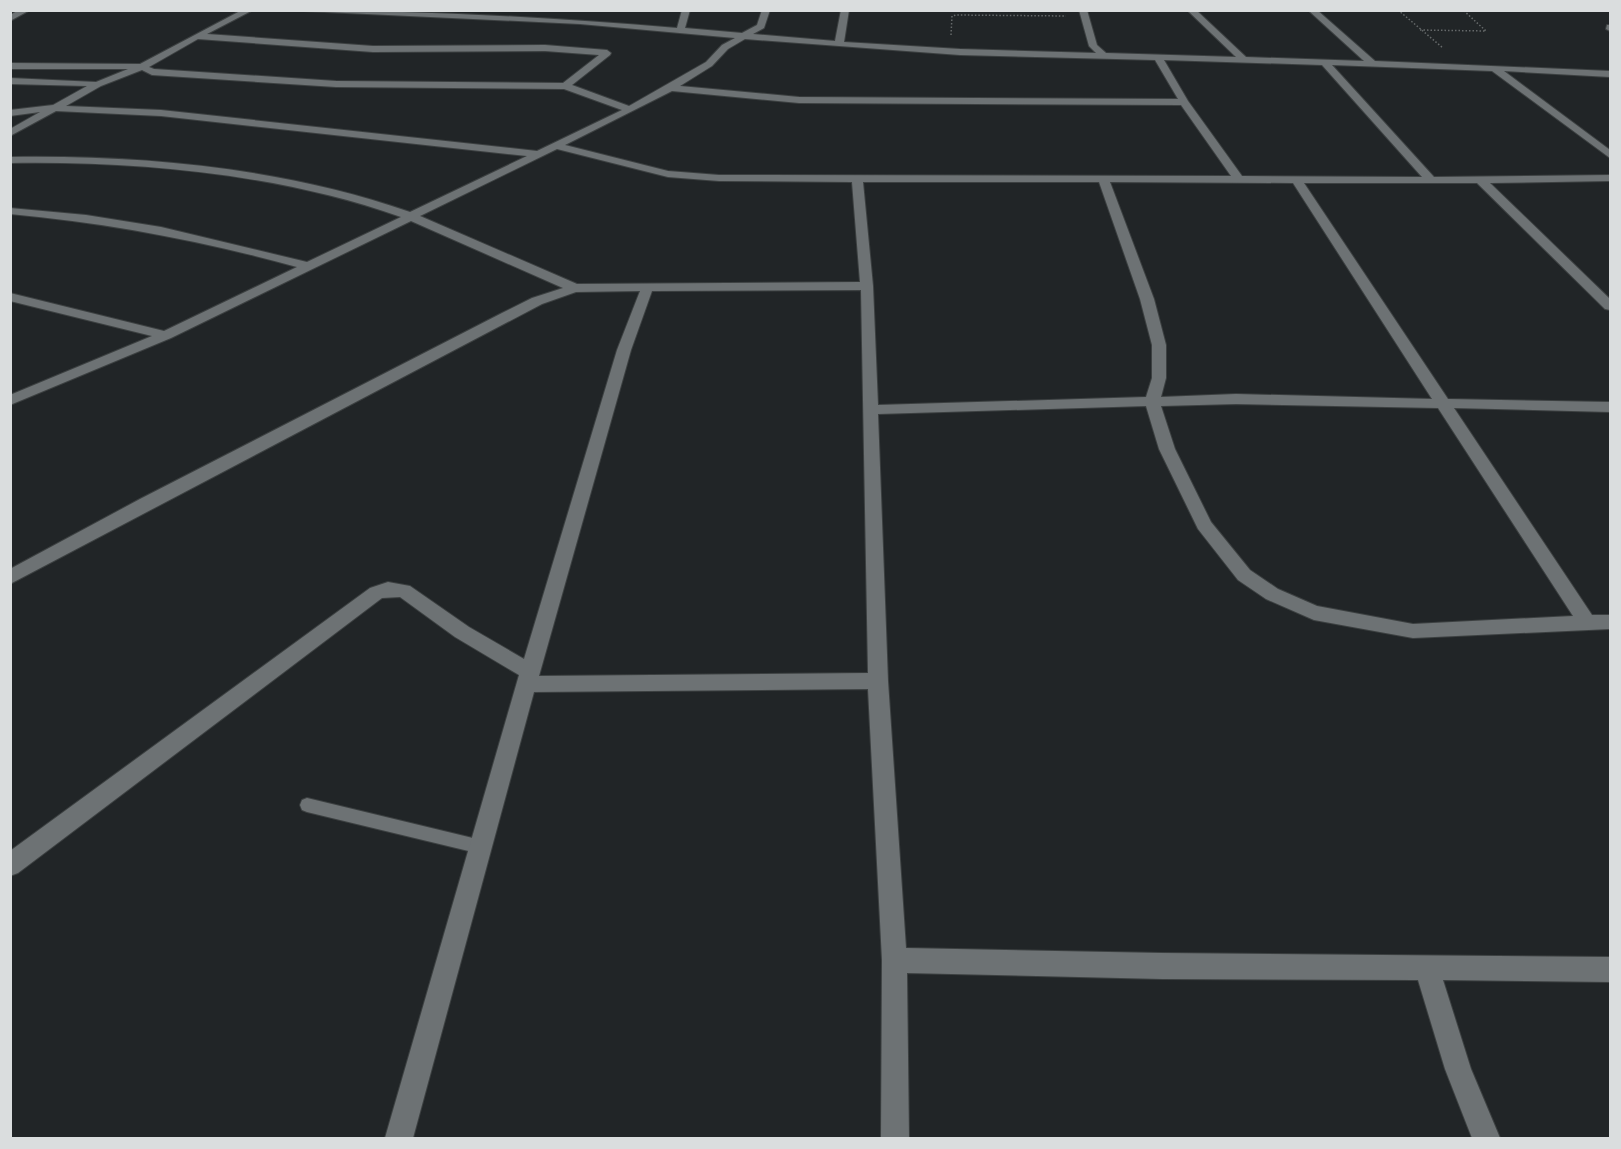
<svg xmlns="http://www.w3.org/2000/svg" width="1621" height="1149" viewBox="0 0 1621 1149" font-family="Inter,sans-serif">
<rect width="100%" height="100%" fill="#212527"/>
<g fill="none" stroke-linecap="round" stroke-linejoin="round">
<!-- lane casing -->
<g stroke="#3c4041" stroke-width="2">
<path id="lane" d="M307 798 481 840 486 842 489 847 486 852 481 854 307 812 302 810 300 805 302 800Z"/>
</g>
<!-- street casing -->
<g stroke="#3c4041" stroke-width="2">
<g id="street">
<path d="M19 10H30L10 21V15Z"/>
<path d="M242 10H253L207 34 373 46 545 45 607 50 611 53 610 55 572 85 629 106 706 62 722 45 735 38 580 24 282 10C414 10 546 17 677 28L682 10H690L685 28 742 33 757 25 762 10H770L764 28 753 34 835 41 841 10H849L844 42 960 49 1096 53 1089 46 1079 10H1087L1097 45 1106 53 1236 57 1187 10H1196L1246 57 1364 61 1308 10H1317L1375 61 1610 71V77L1504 71 1610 150V158L1492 71 1332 65 1434 177 1610 175V181L1490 183 1610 299V310L1605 309 1477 183H1304L1448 399 1610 402V412L1454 408 1592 615H1610V629L1413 638 1314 620 1266 599 1238 580 1198 529 1159 449 1146 406 878 414 888 681 906 948 1162 953 1610 957V982L1443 980 1471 1069 1500 1138H1472L1445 1069 1418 980 1162 979 907 973 909 1138H881L882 960 868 689 534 692 413 1138H385L519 675 455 637 400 597 382 598 18 873 10 876V851L370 588 388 582 410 586 469 627 524 659 617 350 640 291 576 292 542 304 10 584V569L140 499 502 313 532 298 563 288 411 221 171 338 10 405V395L152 336 10 301V293L164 331 297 267C203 241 108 223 10 214V208L86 215 161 227 307 262 401 217C279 174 139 161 10 163V157C144 155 283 168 410 212L527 156 161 116 56 111 10 136V129L40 112 10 116V110L53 105 87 86 10 84V78L96 82 128 69H10V63L140 64ZM198 39 373 52 545 51 599 55 563 83 336 81 154 69 149 67ZM745 39 960 55 1155 60 1178 99 799 97 680 86 712 66 728 49ZM1164 60 1322 65 1422 177 1242 176 1188 101ZM142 70 152 75 336 87 564 89 622 110 537 151 161 110 66 106 101 86ZM672 91 799 103 1181 105 1231 176 719 175 668 171 565 145ZM557 149 668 177 719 181 852 182 860 282 577 284 420 216ZM863 182H1099L1140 299 1152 345V378L1146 397 878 405 873 286ZM1110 182 1293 183 1432 399 1236 394 1161 397 1166 378V345L1154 299ZM861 290 868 673 539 676 631 350 652 291ZM1236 404 1438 408 1573 616 1413 624 1317 606 1278 589 1250 570 1211 522 1175 449 1161 406Z"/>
<path d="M1607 25H1610V31L1606 29Z"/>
</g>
</g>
<!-- path -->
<g stroke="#65696a" stroke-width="1.5" stroke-dasharray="1.5 2" stroke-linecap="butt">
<path d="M1398 10 1443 48"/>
<path d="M1420 30 1486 31 1463 10"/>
<path d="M951 35 952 16 956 15 1066 16"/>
</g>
<!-- lane -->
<use href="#lane" fill="#6d7274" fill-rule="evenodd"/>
<!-- street -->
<use href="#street" fill="#6d7274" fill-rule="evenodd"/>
</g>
<!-- border -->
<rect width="1621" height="1149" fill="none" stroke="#daddde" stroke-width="24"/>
</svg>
